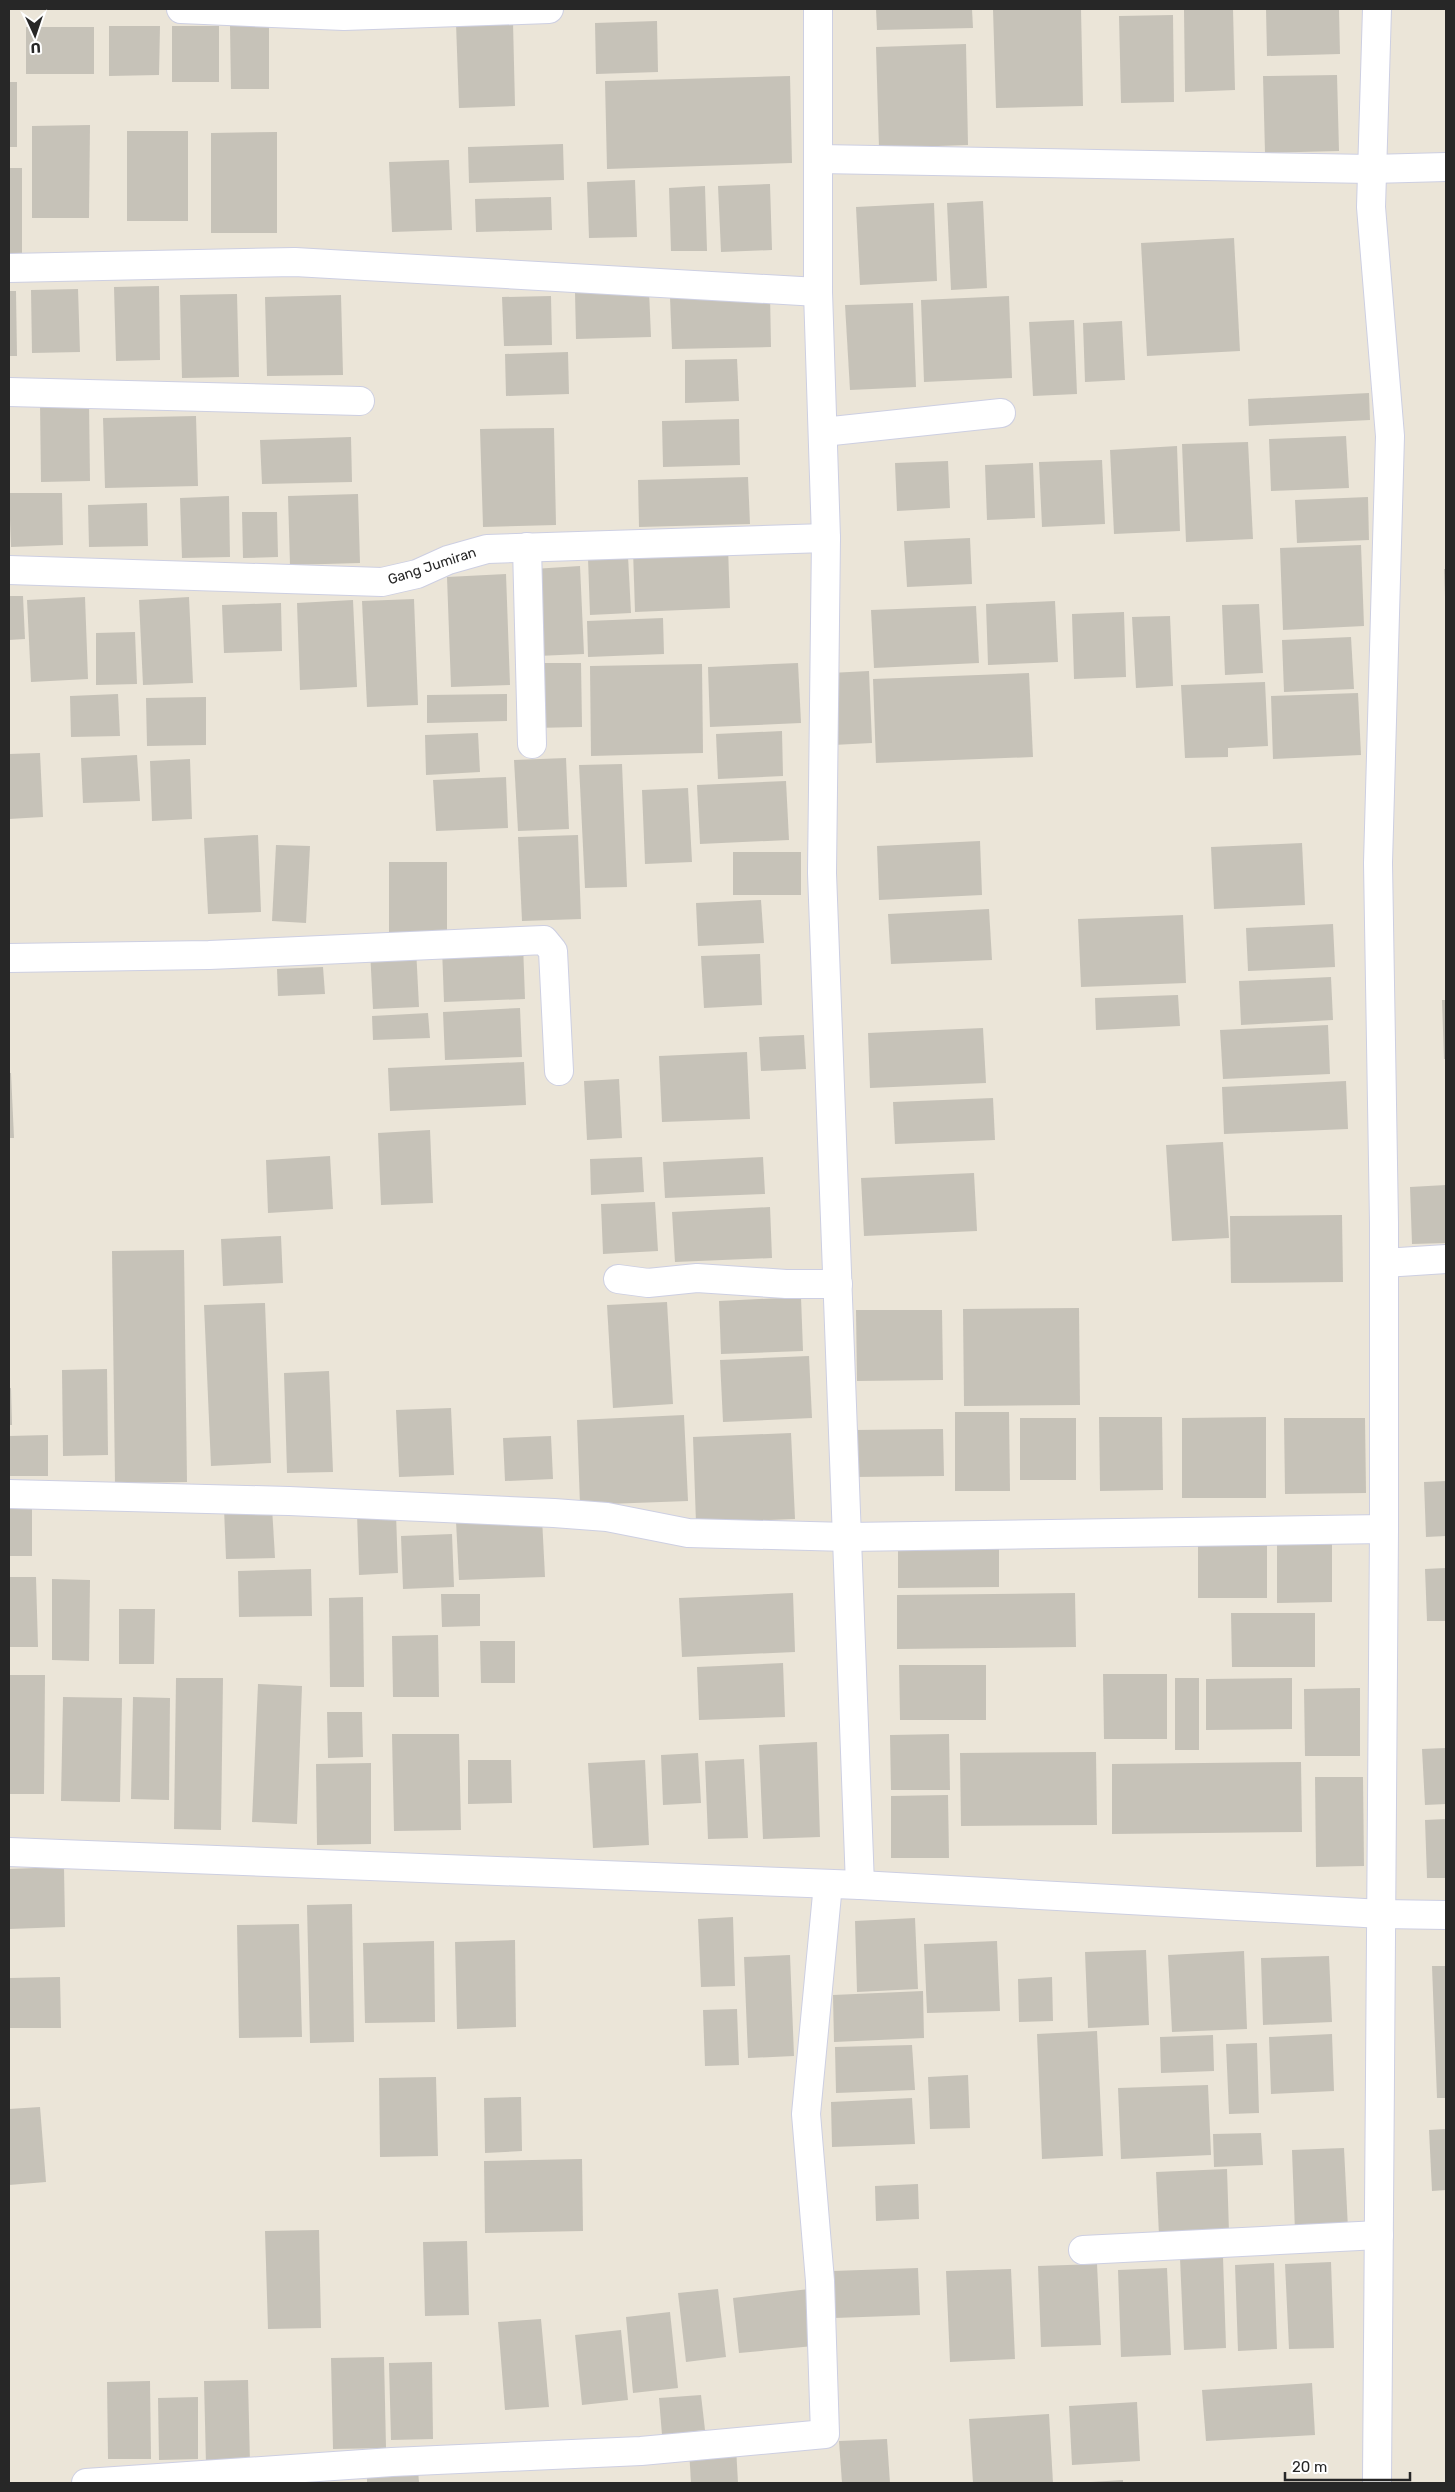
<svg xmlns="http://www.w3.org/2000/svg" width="1455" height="2492" viewBox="0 0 1455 2492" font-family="Rubik,sans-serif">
<rect width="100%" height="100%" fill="#ebe5d8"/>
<!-- building -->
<g fill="#c6c2b8">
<path d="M876 9H972L973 28 877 30Z"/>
<path d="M993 9H1081L1083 106 996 108Z"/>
<path d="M1233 9 1235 90 1185 92 1184 10Z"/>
<path d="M1266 9H1339L1340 54 1267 56Z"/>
<path d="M1173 15 1174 102 1121 103 1119 16Z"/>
<path d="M657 21 658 72 596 74 595 23Z"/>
<path d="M513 22 515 106 459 108 456 23Z"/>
<path d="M109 26H160L159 75 109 76Z"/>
<rect x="172" y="26" width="47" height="56"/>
<path d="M230 26H269V89H231Z"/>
<rect x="26" y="27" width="68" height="47"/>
<path d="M966 44 968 145 879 148 876 47Z"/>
<path d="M1337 75 1339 151 1265 153 1263 76Z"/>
<path d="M790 76 792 163 607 169 605 81Z"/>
<rect x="9" y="82" width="8" height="65"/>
<path d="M90 125 89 218H32V126Z"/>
<rect x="127" y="131" width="61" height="90"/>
<path d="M277 132V233H211V133Z"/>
<path d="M563 144 564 180 469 183 468 147Z"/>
<path d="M449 160 452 230 392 232 389 162Z"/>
<rect x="9" y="168" width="13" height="86"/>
<path d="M635 180 637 237 589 238 587 182Z"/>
<path d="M770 184 772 250 721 252 718 186Z"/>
<path d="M705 186 707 251H671L669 188Z"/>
<path d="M551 197 552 230 476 232 475 199Z"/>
<path d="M983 201 987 288 951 290 947 203Z"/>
<path d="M934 203 937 281 860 285 856 207Z"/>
<path d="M1234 238 1240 351 1147 356 1141 243Z"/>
<path d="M159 286 160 360 116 361 114 287Z"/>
<path d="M78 289 80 352 32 353 31 290Z"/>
<path d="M649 290 651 337 576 339 575 292Z"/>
<path d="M9 291H16L17 356H9Z"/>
<path d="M237 294 239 377 182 378 180 295Z"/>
<path d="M770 294 771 347 672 349 670 297Z"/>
<path d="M341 295 343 375 267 376 265 297Z"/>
<path d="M551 296 552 345 504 346 502 297Z"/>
<path d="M1009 296 1012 378 924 382 921 300Z"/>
<path d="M913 303 916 387 850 390 845 305Z"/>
<path d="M1074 320 1077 394 1033 396 1029 322Z"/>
<path d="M1122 321 1125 380 1085 382 1083 323Z"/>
<path d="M568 352 569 394 506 396 505 354Z"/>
<path d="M737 359 739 401 685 403V360Z"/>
<path d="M1369 393 1370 420 1249 426 1248 399Z"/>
<path d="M89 402 90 481 41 482 40 403Z"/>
<path d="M196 416 198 486 105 488 103 418Z"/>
<path d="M739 419 740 465 663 467 662 421Z"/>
<path d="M554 428 556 525 483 527 480 429Z"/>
<path d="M1346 436 1349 488 1271 491 1269 439Z"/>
<path d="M351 437 352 482 262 484 260 440Z"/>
<path d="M1248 442 1253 539 1186 542 1182 444Z"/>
<path d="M1177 446 1180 531 1114 534 1110 450Z"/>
<path d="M1102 460 1105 524 1042 527 1039 462Z"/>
<path d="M948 461 950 508 897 511 895 463Z"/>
<path d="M1033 463 1035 518 987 520 985 465Z"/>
<path d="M748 477 750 524 639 527 638 480Z"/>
<path d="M9 493H62L63 545 11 547Z"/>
<path d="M358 494 360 563 290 565 288 496Z"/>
<path d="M229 496 230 557 182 558 180 498Z"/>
<path d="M1368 497 1369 540 1297 543 1295 500Z"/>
<path d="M147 503 148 546 89 547 88 505Z"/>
<path d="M242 512H277L278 557 243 558Z"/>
<path d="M970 538 972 584 907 587 904 541Z"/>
<path d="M1361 545 1364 626 1283 630 1280 548Z"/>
<path d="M728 546 730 608 635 612 633 550Z"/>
<path d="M628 556 631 613 590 615 588 558Z"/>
<path d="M580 566 584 654 537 656 533 569Z"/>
<path d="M1444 569H1446V596H1445Z"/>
<path d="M506 574 510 685 451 687 447 577Z"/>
<path d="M9 596H23L25 639 9 640Z"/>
<path d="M85 597 88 679 31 682 27 600Z"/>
<path d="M189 597 193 683 143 685 139 600Z"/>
<path d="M414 599 418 705 367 707 362 601Z"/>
<path d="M353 600 357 687 300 690 297 603Z"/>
<path d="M1055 601 1058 662 988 665 986 604Z"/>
<path d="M281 603 282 651 224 653 222 605Z"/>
<path d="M1259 604 1263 673 1225 675 1222 605Z"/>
<path d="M976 606 979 663 874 668 871 610Z"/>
<path d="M1124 612 1126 677 1074 679 1072 614Z"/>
<path d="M1170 616 1173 686 1136 688 1132 617Z"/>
<path d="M663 618 664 654 588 657 587 621Z"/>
<path d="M135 632 137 684 96 685V633Z"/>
<path d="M1351 637 1354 689 1284 692 1282 640Z"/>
<path d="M531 663H581L582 727 532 728Z"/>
<path d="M798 663 801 723 710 727 708 667Z"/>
<path d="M702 664 703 753 591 756 590 666Z"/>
<path d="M869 671 872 743 833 745 830 673Z"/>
<path d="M1029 673 1033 757 876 763 873 679Z"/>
<path d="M1265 682 1268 746 1228 748V757L1185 758 1181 685Z"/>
<path d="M1358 693 1361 755 1273 759 1271 696Z"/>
<path d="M118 694 120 736 71 737 70 696Z"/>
<path d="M507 694V721L427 723V695Z"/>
<path d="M206 697V745L147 746 146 698Z"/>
<path d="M782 731 783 776 718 779 716 734Z"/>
<path d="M478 733 480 772 426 775 425 735Z"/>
<path d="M40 753 43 817 9 819V754Z"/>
<path d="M137 755 140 801 83 803 81 758Z"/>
<path d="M566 758 569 829 518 831 514 760Z"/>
<path d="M190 759 192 819 152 821 150 761Z"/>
<path d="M622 764 627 887 585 888 579 765Z"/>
<path d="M506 777 508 828 436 831 433 780Z"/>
<path d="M786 781 789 840 700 844 697 785Z"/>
<path d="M688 788 692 862 645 864 642 790Z"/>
<path d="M258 835 261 912 208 914 204 838Z"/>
<path d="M578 835 581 919 522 921 518 837Z"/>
<path d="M980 841 982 895 879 900 877 846Z"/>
<path d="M1302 843 1305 905 1214 909 1211 847Z"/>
<path d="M276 845 310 846 306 923 272 921Z"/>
<rect x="733" y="852" width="68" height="43"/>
<path d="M389 862H447V936L389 937Z"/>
<path d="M761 900 764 943 698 946 696 903Z"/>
<path d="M989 909 992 960 891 964 888 914Z"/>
<path d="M1183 915 1186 983 1081 987 1078 919Z"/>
<path d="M1333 924 1335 967 1248 971 1246 928Z"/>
<path d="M523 944 525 999 444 1002 442 948Z"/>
<path d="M416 948 419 1007 373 1009 370 950Z"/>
<path d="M760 954 762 1005 704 1008 701 956Z"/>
<path d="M323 967 325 994 278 996 277 969Z"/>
<path d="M1331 977 1333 1020 1241 1025 1239 981Z"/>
<path d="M1178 995 1180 1026 1096 1030 1095 998Z"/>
<path d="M1442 1000H1446V1059H1444Z"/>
<path d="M520 1008 522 1057 445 1060 443 1012Z"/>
<path d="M428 1013 430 1038 373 1040 372 1016Z"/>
<path d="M1328 1025 1330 1074 1223 1079 1220 1030Z"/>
<path d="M983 1028 986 1083 870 1088 868 1033Z"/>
<path d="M804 1035 806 1069 761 1071 759 1037Z"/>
<path d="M747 1052 750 1119 662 1122 659 1056Z"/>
<path d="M524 1062 526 1105 390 1111 388 1068Z"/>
<path d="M9 1073H11L14 1138H9Z"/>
<path d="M619 1079 622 1138 587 1140 584 1081Z"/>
<path d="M1346 1081 1348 1129 1224 1134 1222 1087Z"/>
<path d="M993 1098 995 1140 895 1144 893 1102Z"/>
<path d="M430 1130 433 1203 381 1205 378 1133Z"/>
<path d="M1223 1142 1229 1238 1172 1241 1166 1145Z"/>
<path d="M330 1156 333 1209 268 1213 266 1160Z"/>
<path d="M642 1157 644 1192 591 1195 590 1159Z"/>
<path d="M763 1157 765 1194 665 1198 663 1162Z"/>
<path d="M974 1173 977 1231 864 1236 861 1178Z"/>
<path d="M1446 1185V1243L1412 1244 1410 1187Z"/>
<path d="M655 1202 658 1251 603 1254 601 1204Z"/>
<path d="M770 1207 772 1258 675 1262 672 1212Z"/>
<path d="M1342 1215 1343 1282 1231 1283 1230 1216Z"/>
<path d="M281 1236 283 1283 223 1286 221 1239Z"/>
<path d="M184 1250 187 1482 115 1483 112 1251Z"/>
<path d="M801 1297 803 1351 721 1354 719 1301Z"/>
<path d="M667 1302 673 1404 613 1408 607 1305Z"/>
<path d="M265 1303 271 1463 211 1466 204 1305Z"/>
<path d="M1079 1308 1080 1405 964 1406 963 1309Z"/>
<path d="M856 1310H942L943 1380 857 1381Z"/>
<path d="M809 1356 812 1418 723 1422 720 1360Z"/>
<path d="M107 1369 108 1455 63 1456 62 1370Z"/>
<path d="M329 1371 333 1472 287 1473 284 1373Z"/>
<path d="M9 1388H11L12 1425H9Z"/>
<path d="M451 1408 454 1475 399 1477 396 1410Z"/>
<path d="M955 1412H1009L1010 1491H955Z"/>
<path d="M684 1415 688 1501 580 1505 577 1420Z"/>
<path d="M1099 1417H1162L1163 1490 1100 1491Z"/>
<path d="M1266 1417V1498H1182V1418Z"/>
<rect x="1020" y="1418" width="56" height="62"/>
<path d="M1284 1418H1365L1366 1493 1285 1494Z"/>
<path d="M943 1429 944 1476 854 1477V1430Z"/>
<path d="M791 1433 795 1519 696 1523 693 1437Z"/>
<path d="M48 1435V1476H9V1436Z"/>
<path d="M551 1436 553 1479 505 1481 503 1438Z"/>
<path d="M1446 1481V1536L1426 1537 1424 1482Z"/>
<rect x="9" y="1501" width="23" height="55"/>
<path d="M272 1507 275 1558 226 1559 224 1508Z"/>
<path d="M396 1513 398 1573 359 1575 357 1514Z"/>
<path d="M542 1518 545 1577 459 1580 456 1521Z"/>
<path d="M452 1534 454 1587 403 1589 401 1536Z"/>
<path d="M999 1536V1587L898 1588V1537Z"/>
<path d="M1267 1540V1598H1198V1541Z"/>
<path d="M1332 1540V1602L1277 1603V1541Z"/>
<path d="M1446 1568V1621H1427L1425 1569Z"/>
<path d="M311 1569 312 1616 239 1617 238 1571Z"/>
<path d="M9 1577H36L38 1647H9Z"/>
<path d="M52 1579 90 1580 89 1661 52 1660Z"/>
<path d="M793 1593 795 1652 682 1657 679 1598Z"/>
<path d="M1075 1593 1076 1647 897 1649V1595Z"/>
<path d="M441 1594H480V1626L442 1627Z"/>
<path d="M363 1597 364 1687H330L329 1598Z"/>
<path d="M119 1609H155L154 1664H119Z"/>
<path d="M1231 1613H1315V1667H1232Z"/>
<path d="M438 1635 439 1697H393L392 1636Z"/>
<path d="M480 1641H515V1683H481Z"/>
<path d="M783 1663 785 1717 699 1720 697 1667Z"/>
<path d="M899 1665H986V1720H900Z"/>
<path d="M1103 1674H1167V1739H1104Z"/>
<path d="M9 1675H45L44 1794H9Z"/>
<path d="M176 1678H223L221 1830 174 1829Z"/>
<rect x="1175" y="1678" width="24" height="72"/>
<path d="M1292 1678V1729L1206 1730V1679Z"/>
<path d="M258 1684 302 1686 297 1824 252 1822Z"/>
<path d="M1360 1688V1756H1305L1304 1689Z"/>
<path d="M63 1697 122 1698 120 1802 61 1801Z"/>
<path d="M133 1697 170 1698 169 1800 131 1799Z"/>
<path d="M327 1712H362L363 1757 328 1758Z"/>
<path d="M392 1734H459L461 1830 394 1831Z"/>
<path d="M949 1734 950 1790H891L890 1735Z"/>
<path d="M817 1742 820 1837 763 1839 759 1745Z"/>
<path d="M1446 1748V1804L1425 1805 1422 1749Z"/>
<path d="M1096 1752 1097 1825 961 1826 960 1753Z"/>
<path d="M698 1753 701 1803 663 1805 661 1755Z"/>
<path d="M744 1759 748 1838 708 1839 705 1761Z"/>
<path d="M468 1760H511L512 1803 468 1804Z"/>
<path d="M645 1760 649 1845 593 1848 588 1763Z"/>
<path d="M1301 1762 1302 1832 1112 1834V1764Z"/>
<path d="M371 1763V1844L317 1845 316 1764Z"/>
<path d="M1315 1777H1363L1364 1866 1316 1867Z"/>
<path d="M948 1795 949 1858H891V1796Z"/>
<path d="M1446 1819V1878H1427L1425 1820Z"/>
<path d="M64 1867 65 1927 9 1929V1869Z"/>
<path d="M352 1904 354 2042 310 2043 307 1905Z"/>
<path d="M733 1917 735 1986 701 1987 698 1919Z"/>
<path d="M915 1918 918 1989 857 1992 855 1921Z"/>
<path d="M299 1924 302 2037 239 2038 237 1925Z"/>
<path d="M515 1940 516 2027 457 2029 455 1942Z"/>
<path d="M434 1941 435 2022 365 2023 363 1943Z"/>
<path d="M997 1941 1000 2011 927 2013 924 1944Z"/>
<path d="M1146 1950 1149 2025 1088 2028 1085 1952Z"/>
<path d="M1244 1951 1247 2029 1172 2032 1168 1955Z"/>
<path d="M790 1955 794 2056 748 2058 744 1957Z"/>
<path d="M1329 1956 1332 2022 1263 2025 1261 1958Z"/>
<path d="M1432 1966H1446V2098H1437Z"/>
<path d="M60 1977 61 2028H9V1978Z"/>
<path d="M1052 1977 1053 2021 1019 2022 1018 1979Z"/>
<path d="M923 1991 924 2038 834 2042 833 1995Z"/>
<path d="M737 2009 739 2065 705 2066 703 2010Z"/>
<path d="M1097 2031 1103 2156 1042 2159 1037 2034Z"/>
<path d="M1332 2034 1334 2091 1271 2094 1269 2037Z"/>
<path d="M1213 2035 1214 2071 1161 2073 1160 2037Z"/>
<path d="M1257 2043 1259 2113 1229 2114 1226 2044Z"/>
<path d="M912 2045 915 2090 836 2093 835 2047Z"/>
<path d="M968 2075 970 2128 930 2129 928 2077Z"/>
<path d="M436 2077 438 2156 380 2157 379 2078Z"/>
<path d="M1208 2085 1211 2155 1121 2159 1118 2088Z"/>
<path d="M521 2097 522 2151 485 2153 484 2098Z"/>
<path d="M912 2098 915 2144 832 2147 831 2102Z"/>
<path d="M40 2107 46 2182 9 2185V2109Z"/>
<path d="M1446 2129V2190L1432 2191 1429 2130Z"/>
<path d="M1261 2133 1263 2165 1214 2167 1213 2134Z"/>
<path d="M1344 2148 1348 2229 1295 2232 1292 2150Z"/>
<path d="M582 2159 583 2231 485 2233 484 2161Z"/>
<path d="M1227 2169 1229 2232 1159 2235 1156 2172Z"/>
<path d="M918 2184 919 2219 876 2221 875 2186Z"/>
<path d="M319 2230 321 2328 268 2329 265 2231Z"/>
<path d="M467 2241 469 2315 425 2316 423 2242Z"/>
<path d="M1223 2257 1226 2348 1184 2350 1180 2258Z"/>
<path d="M1331 2262 1334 2348 1289 2349 1285 2264Z"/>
<path d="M1274 2263 1277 2349 1238 2351 1235 2265Z"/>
<path d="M1097 2264 1101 2345 1041 2347 1038 2266Z"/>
<path d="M918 2268 920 2315 834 2318 833 2271Z"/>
<path d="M1167 2268 1171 2355 1121 2357 1118 2270Z"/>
<path d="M1011 2269 1015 2359 950 2362 946 2271Z"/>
<path d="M718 2289 726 2357 686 2362 678 2293Z"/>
<path d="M809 2289 814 2346 739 2353 733 2298Z"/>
<path d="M670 2312 678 2388 633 2393 626 2317Z"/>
<path d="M541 2319 549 2407 505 2410 498 2322Z"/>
<path d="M621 2330 628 2400 582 2405 575 2335Z"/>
<path d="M384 2357 386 2448 333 2449 331 2358Z"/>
<path d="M432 2362 433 2439 391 2440 389 2363Z"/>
<path d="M248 2380 250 2464 206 2465 204 2381Z"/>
<path d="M150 2381 151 2459H108L107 2382Z"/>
<path d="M1312 2383 1315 2435 1206 2441 1202 2390Z"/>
<path d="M701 2395 705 2430 662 2435 659 2398Z"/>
<path d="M198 2397V2459L159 2460 158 2398Z"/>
<path d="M1137 2402 1140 2461 1072 2465 1069 2406Z"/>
<path d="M1049 2414 1053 2483H973L969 2419Z"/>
<path d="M887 2439 890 2483H842L839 2441Z"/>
<path d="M736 2447 738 2483H691L689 2449Z"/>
<path d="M418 2469 419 2483H367V2471Z"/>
<path d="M1123 2480V2483H1091V2482Z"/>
</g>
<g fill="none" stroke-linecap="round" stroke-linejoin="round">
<!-- street casing -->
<g stroke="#cdcfe2" stroke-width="30">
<g id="street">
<path d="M181 9 344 16 549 9"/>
<path d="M818 9V292L826 538 822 873 860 1885"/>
<path d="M1377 9 1371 207 1390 436 1378 863 1384 1223V1529L1377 2483"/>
<path d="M819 159 1371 169 1446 167"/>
<path d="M9 268 295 262 818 292"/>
<path d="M9 392 360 401"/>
<path d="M823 432 1001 413"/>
<path d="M527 547 532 744"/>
<path d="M9 570 382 582 417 574 448 560 487 549 826 538"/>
<path d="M9 958 209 955 544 940 553 951 559 1071"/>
<path d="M1384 1263 1446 1259"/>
<path d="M618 1279 648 1283 697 1278 786 1284H838"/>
<path d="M9 1494 289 1501 554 1513 607 1517 688 1533 848 1537 1384 1529"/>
<path d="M9 1852 860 1885 1382 1914 1446 1915"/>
<path d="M1083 2250 1379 2235"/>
<path d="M86 2483 392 2462 641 2451 825 2434 820 2281 806 2114 828 1884"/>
</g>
</g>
<!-- street -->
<use href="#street" stroke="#fff" stroke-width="28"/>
</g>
<g text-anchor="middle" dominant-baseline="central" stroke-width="4" stroke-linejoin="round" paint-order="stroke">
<!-- street labels -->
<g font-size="14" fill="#272727" stroke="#fff">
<text transform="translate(432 566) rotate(-18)">Gang Jumiran</text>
</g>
</g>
<!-- border -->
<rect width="1455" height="2492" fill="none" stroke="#272727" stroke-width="20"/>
<!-- north arrow -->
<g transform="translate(35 35) rotate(177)" stroke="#ffffff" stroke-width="4" paint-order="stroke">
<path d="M0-4L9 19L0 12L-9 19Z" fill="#272727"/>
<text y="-8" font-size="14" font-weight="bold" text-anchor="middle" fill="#272727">U</text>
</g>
<!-- scale -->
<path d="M1285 2472v8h125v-8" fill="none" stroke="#272727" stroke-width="2.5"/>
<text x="1292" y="2472" font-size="15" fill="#272727" stroke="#ffffff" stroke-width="4" paint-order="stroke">20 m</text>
</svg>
